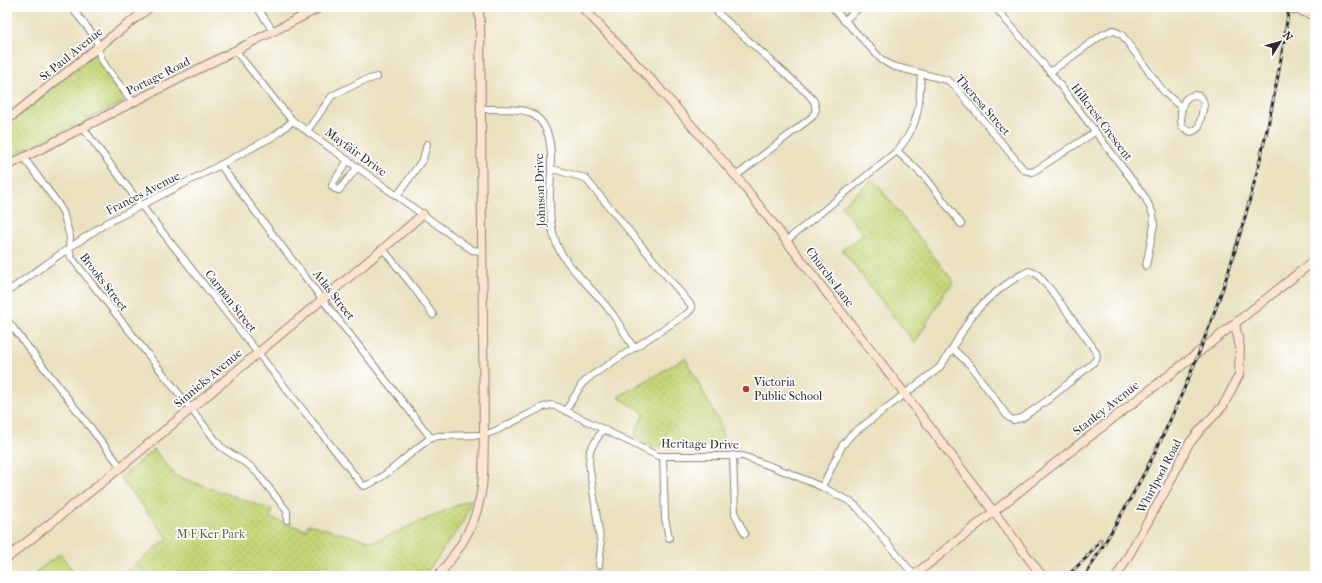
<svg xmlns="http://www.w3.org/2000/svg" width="1322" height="583" viewBox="0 0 1322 583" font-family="'IM FELL French Canon',serif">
<defs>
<pattern id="park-dots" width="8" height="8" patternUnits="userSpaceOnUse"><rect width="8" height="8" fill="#c4d577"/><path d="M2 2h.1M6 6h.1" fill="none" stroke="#a9b767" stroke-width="1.8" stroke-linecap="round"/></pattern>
</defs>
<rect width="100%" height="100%" fill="#fff"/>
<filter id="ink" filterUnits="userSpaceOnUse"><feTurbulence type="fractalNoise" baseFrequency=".025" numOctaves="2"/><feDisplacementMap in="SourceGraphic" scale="8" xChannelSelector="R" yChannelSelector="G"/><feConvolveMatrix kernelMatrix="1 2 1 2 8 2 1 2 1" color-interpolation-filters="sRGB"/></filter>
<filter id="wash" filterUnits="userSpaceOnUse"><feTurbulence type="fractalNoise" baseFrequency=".012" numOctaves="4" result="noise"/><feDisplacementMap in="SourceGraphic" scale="16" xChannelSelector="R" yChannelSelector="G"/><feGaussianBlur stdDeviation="0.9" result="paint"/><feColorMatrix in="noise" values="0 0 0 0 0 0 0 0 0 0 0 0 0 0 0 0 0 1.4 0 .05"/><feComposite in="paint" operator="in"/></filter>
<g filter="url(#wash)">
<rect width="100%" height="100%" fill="#eae1bf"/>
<!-- green -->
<g fill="#c4d577" stroke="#788051">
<path d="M60 554 77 576H38L36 572Z"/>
<path d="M137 563 147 576H120Z"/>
</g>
<!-- park -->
<g fill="url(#park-dots)" stroke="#788051">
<path d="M92 56H96C103 70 112 84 124 95V100L122 103 7 158V125Z"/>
<path d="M873 179 954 282 945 292 915 344 842 250 863 234 841 206Z"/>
<path d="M685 358 721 425 724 446 661 448 653 447 634 436 644 413 618 397Z"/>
<path d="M154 449 176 476 272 510 270 518 306 530 308 524 374 542 471 499 465 519 424 576H147L137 563 168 538 120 478Z"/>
</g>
</g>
<g filter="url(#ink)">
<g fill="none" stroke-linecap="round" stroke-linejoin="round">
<!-- street casing -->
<g stroke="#8a8675" stroke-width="8">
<g id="street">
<path d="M71 7 95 37 101 58 108 70 133 102"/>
<path d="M257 7 273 31"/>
<path d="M713 7 720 15 807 93 814 101 816 110 812 117 736 176"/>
<path d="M832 7 882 60 892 66 947 80 953 84 1024 170 1033 172 1095 132"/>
<path d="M995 7 1050 72 1145 197 1153 214 1154 225 1146 266"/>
<path d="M844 21 860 7"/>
<path d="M235 50 279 105 293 121 472 250 481 251"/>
<path d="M1050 72 1102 35 1113 30 1122 35 1164 92 1182 108"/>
<path d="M1194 95 1199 96 1203 100 1204 105 1199 126 1196 130 1191 132 1182 127C1180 119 1180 104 1187 98 1189 96 1192 96 1194 95Z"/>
<path d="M480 109C491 109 520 108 528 112 562 125 548 179 550 206 550 220 552 233 557 245 565 265 593 289 607 307 617 319 625 334 633 347"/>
<path d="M83 128 141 205 363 486C381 483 413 449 431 438L438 436 484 435 495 431 543 407 551 405 558 407 658 456H743L789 473 822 487 849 501 857 507 914 575"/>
<path d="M307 131 332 96 362 81 377 77"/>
<path d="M897 151 926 178 961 224"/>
<path d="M24 158 56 201 63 212 70 237 69 248 71 257 221 447 250 466 258 474 287 511V520"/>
<path d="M348 160 333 183 332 186 335 189 339 190 357 168"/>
<path d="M220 165 322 299 431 438"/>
<path d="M552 169 585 178 691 305 692 308 688 313 591 376 582 384 566 410"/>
<path d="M397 196 423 159 427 144"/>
<path d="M787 240 897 151C902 145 907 139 910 132 920 115 920 92 921 73"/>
<path d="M383 249 415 289 433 315"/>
<path d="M7 292 69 248 105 224 220 165 274 136 293 121"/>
<path d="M7 320 121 467"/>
<path d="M733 455 735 514 745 534"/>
<path d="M663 456 665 518 669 538"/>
<path d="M822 487 842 446 851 435 939 368C952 352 960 333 972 316 983 301 1012 278 1029 271L1037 274 1051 290 1092 346 1096 352 1097 358 1093 363 1049 399 1022 418 1013 420 1008 417 970 365 953 349"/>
<path d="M599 565 601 546 589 463 590 450 603 429"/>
</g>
</g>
<!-- secondary casing -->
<g stroke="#8a8675" stroke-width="10">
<g id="secondary">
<path d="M582 7 656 85 736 176 905 394 1042 576"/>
<path d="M1304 12 1315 16"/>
<path d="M7 120 93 51 150 7"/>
<path d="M7 166 321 7"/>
<path d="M7 558 121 467 383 249 423 214"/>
<path d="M438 576C456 554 473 530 479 502 485 480 483 457 484 435L480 21 478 7"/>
<path d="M913 576 1036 478 1199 352 1315 260"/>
<path d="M1117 576 1169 484 1188 445 1202 428 1223 406 1239 375 1240 348 1235 324"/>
</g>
</g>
<!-- street -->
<use href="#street" stroke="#fff" stroke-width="6"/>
<!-- secondary -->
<use href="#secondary" stroke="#fde4d1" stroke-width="8"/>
<!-- rail casing -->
<g stroke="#2b2b2b" stroke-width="3">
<g id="rail">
<path d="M1067 576 1086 558 1101 540"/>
<path d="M1085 576C1110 534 1136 492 1157 448 1224 310 1268 159 1289 7"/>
</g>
</g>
<!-- rail -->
<use href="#rail" stroke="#fff" stroke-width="1.5" stroke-dasharray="4.5" stroke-linecap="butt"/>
<!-- secondary-bridge casing -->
<g stroke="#8a8675" stroke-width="10" stroke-linecap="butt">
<path id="secondary-bridge" d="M1285 7 1304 12"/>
</g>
<!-- secondary-bridge -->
<use href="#secondary-bridge" stroke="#fde4d1" stroke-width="8"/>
</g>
</g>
<!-- markers -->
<circle fill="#c8321e" stroke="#fff" stroke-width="1.5" cx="746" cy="389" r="4"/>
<g text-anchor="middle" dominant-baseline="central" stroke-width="3.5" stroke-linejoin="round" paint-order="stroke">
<!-- street labels -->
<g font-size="12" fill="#2b2b2b" stroke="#fff">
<text transform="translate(71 54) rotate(-39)">St Paul Avenue</text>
<text transform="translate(158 76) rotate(-27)">Portage Road</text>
<text transform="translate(983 105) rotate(49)">Theresa Street</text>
<text transform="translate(1102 122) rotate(53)">Hillcrest Crescent</text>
<text transform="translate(356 152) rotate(36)">Mayfair Drive</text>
<text transform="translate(540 190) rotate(-92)">Johnson Drive</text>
<text transform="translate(143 193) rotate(-27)">Frances Avenue</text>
<text transform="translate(830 277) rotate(53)">Churchs Lane</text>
<text transform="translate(104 282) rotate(52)">Brooks Street</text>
<text transform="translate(334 295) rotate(52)">Atlas Street</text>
<text transform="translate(231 301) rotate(52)">Carman Street</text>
<text transform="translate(208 378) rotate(-40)">Sinnicks Avenue</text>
<text transform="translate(1106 408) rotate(-38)">Stanley Avenue</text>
<text transform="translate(700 444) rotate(1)">Heritage Drive</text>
<text transform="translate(1159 476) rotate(-62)">Whirlpool Road</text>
</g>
<!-- poi labels -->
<g font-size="12" fill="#2b2b2b" stroke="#fff" text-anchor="start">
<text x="754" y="382">Victoria<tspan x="754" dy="14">Public School</tspan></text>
</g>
<!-- park labels -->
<g font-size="12" fill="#595e42" stroke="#fff">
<text x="211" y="534">M F Ker Park</text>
</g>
</g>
<!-- margin -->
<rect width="1322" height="583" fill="none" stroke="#fff" stroke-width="24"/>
<!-- north arrow -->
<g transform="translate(1280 42) rotate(53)" stroke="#ffffff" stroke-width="3" paint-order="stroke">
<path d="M0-3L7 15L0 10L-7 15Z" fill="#2b2b2b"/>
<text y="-6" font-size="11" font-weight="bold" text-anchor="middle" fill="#2b2b2b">N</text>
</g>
</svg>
